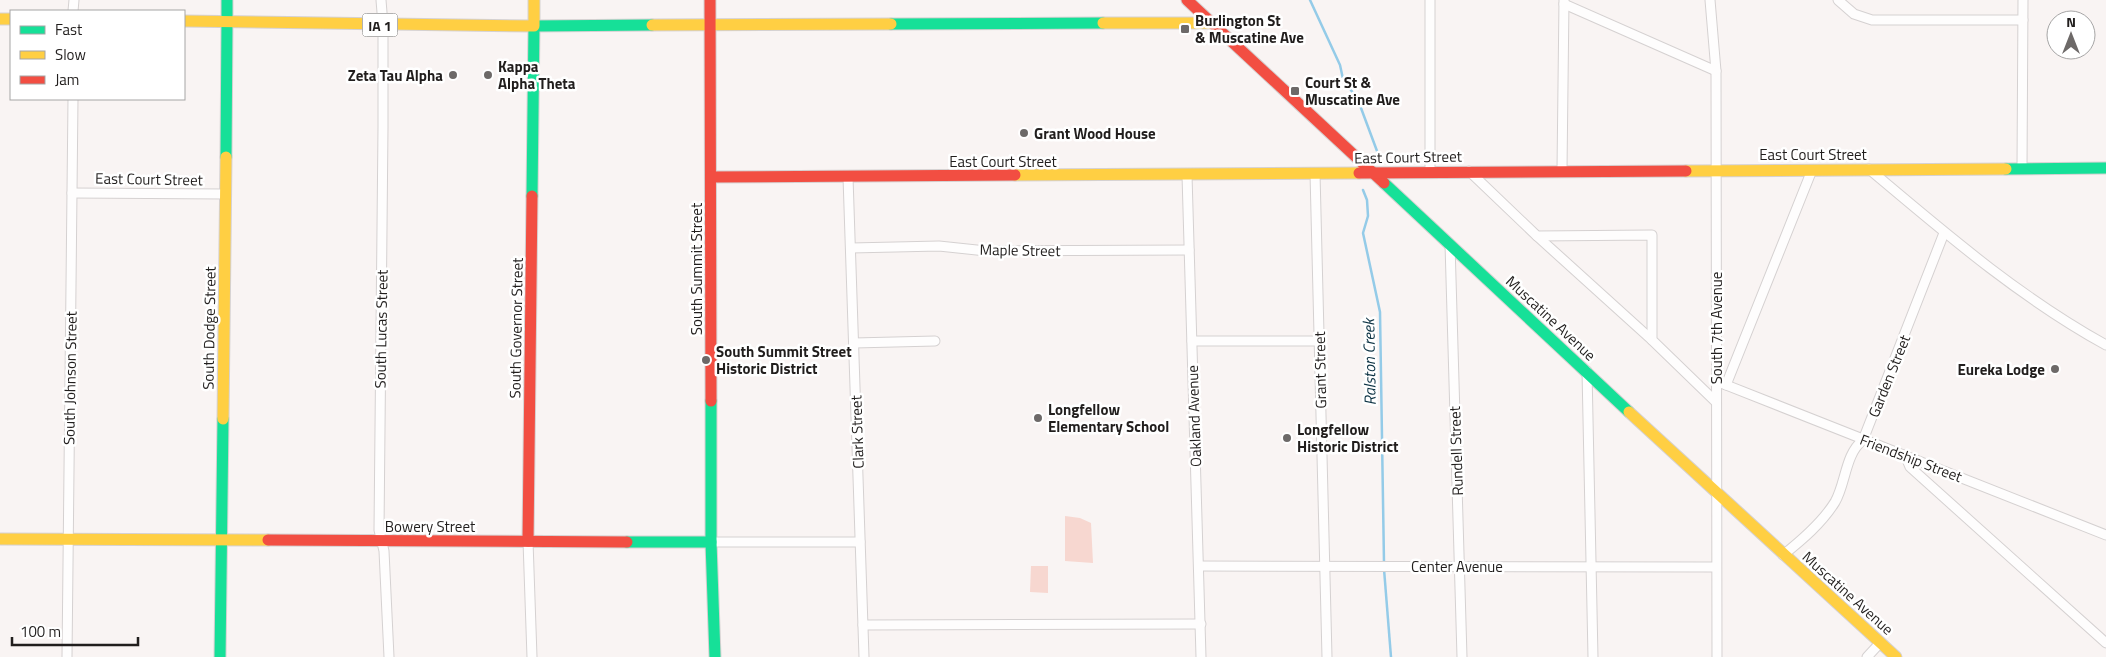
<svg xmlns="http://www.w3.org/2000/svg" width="2106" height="657" viewBox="0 0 2106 657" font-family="'Titillium Web',sans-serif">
<rect width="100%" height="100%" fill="#f9f4f3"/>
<!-- green -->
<g fill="#f7d7d0">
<path d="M1065 516 1080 518 1091 523 1093 563 1065 561Z"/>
<path d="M1031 566H1048V593L1030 592Z"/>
</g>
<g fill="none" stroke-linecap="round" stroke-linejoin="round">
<!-- stream -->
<g stroke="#94cbe8" stroke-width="2.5">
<path d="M1310 0 1340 65 1343 79 1358 100 1377 151"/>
<path d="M1363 190 1367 200 1368 216 1363 233 1380 312 1384 563"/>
<path d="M1384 569 1391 657"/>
</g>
<!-- street casing -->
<g stroke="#d5d1d1" stroke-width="11">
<g id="street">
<path d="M381 0 383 25V127L379 530 384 551 389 657"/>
<path d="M1430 0V171"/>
<path d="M1710 0 1716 71 1717 657"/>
<path d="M1838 0 1854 14 1872 20H2023"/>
<path d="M1564 4 1716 71"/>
<path d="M73 11 74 0"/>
<path d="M2022 168 2023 0"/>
<path d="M1869 169C1945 233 2019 297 2106 345"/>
<path d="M1562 170 1564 0"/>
<path d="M1469 171 1537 236 1652 235V340L1716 402"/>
<path d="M1315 173 1327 657"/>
<path d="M1187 175 1201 657"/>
<path d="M848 177 864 657"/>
<path d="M72 193 225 194"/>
<path d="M1537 236 1652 340"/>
<path d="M1450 244 1462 657"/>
<path d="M851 248 939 246 986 251 1189 250"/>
<path d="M1192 341H1319"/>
<path d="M854 343 935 341"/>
<path d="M1587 371 1593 657"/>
<path d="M1716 381 2106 535"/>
<path d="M1726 385 1812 170"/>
<path d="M1905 455 1910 467 2106 643"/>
<path d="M528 541 532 657"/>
<path d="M711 542H860"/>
<path d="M1783 555C1802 540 1822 523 1835 502 1846 483 1845 454 1863 440L1944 233"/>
<path d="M1199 566 1716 567"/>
<path d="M863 625 1201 624"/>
<path d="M67 657 73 99"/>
<path d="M1867 657 1880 643"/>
</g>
</g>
<!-- fast casing -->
<g stroke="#d5d1d1" stroke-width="13">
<g id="fast">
<path d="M227 0V21"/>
<path d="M891 24 1103 23"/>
<path d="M226 157 227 21"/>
<path d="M2006 169 2106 168"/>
<path d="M1384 183 1629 412"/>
<path d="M532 196 534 26 652 25"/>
<path d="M711 401V542L715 657"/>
<path d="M627 542H711"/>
<path d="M220 657 223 419"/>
</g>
</g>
<!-- slow casing -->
<g stroke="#d5d1d1" stroke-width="13">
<g id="slow">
<path d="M0 19H11"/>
<path d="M184 21 534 26V0"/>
<path d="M1103 23H1211"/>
<path d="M652 25 891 24"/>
<path d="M1686 171 2006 169"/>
<path d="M1015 175 1359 173"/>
<path d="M1629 412 1896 657"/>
<path d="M223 419 226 157"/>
<path d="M0 539 268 540"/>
</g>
</g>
<!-- jam casing -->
<g stroke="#d5d1d1" stroke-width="13">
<g id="jam">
<path d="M710 0 711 401"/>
<path d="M1187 0 1384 183"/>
<path d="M1359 173 1686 171"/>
<path d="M711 177 1015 175"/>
<path d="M268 540 627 542"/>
<path d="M528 541 532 196"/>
</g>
</g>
<!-- street -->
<use href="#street" stroke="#fefdfd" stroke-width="9"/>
<!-- fast -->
<use href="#fast" stroke="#16e098" stroke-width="11"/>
<!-- slow -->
<use href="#slow" stroke="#ffcf43" stroke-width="11"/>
<!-- jam -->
<use href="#jam" stroke="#f24e42" stroke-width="11"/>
</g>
<!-- markers -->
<g fill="#6d6968" stroke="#fff" stroke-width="2">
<rect x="1180" y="24" width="10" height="10" rx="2.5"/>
<circle cx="453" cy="75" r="5"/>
<circle cx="488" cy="75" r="5"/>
<rect x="1290" y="86" width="10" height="10" rx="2.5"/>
<circle cx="1024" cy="133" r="5"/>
<circle cx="706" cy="360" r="5"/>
<circle cx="2055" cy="369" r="5"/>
<circle cx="1038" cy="418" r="5"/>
<circle cx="1287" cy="438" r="5"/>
</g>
<g text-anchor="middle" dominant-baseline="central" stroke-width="5" stroke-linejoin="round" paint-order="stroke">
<!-- shield labels -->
<rect fill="#fff" stroke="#646261" stroke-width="1" x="362.5" y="13.5" width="35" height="23" rx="4"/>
<g font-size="14" font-weight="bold" fill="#211e1d">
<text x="380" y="25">IA 1</text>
</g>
<!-- poi labels -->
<g font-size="15" font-weight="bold" fill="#211e1d" stroke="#fff" text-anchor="start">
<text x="1195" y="20">Burlington St<tspan x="1195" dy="17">&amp; Muscatine Ave</tspan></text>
<text x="498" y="66">Kappa<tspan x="498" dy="17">Alpha Theta</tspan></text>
<text x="443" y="75" text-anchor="end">Zeta Tau Alpha</text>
<text x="1305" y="82">Court St &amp;<tspan x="1305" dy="17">Muscatine Ave</tspan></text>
<text x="1034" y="133">Grant Wood House</text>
<text x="716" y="351">South Summit Street<tspan x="716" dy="17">Historic District</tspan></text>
<text x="2045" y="369" text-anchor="end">Eureka Lodge</text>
<text x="1048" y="409">Longfellow<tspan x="1048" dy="17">Elementary School</tspan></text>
<text x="1297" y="429">Longfellow<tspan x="1297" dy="17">Historic District</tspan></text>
</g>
<!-- street labels -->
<g font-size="15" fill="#211e1d" stroke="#fff">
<text x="1813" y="154">East Court Street</text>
<text transform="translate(1408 157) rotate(-1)">East Court Street</text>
<text x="1003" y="161">East Court Street</text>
<text transform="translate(149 179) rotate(1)">East Court Street</text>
<text transform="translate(1020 250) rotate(1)">Maple Street</text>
<text transform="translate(696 269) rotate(-90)">South Summit Street</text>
<text transform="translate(1551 318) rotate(43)">Muscatine Avenue</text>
<text transform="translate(209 328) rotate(-89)">South Dodge Street</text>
<text transform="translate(516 328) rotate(-89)">South Governor Street</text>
<text transform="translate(1716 328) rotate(-90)">South 7th Avenue</text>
<text transform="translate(381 329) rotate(-89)">South Lucas Street</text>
<text transform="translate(1320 370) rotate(-91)">Grant Street</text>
<text transform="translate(1889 376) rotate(-68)">Garden Street</text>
<text transform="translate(70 378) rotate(-89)">South Johnson Street</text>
<text transform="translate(1194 416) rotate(-92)">Oakland Avenue</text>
<text transform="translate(857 432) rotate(-92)">Clark Street</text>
<text transform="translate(1456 451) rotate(-92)">Rundell Street</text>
<text transform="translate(1911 458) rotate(21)">Friendship Street</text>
<text x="430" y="526">Bowery Street</text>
<text x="1457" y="566">Center Avenue</text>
<text transform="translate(1848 593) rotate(42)">Muscatine Avenue</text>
</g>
<!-- water labels -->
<g font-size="16" font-style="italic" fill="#0c3243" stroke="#fff">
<text transform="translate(1369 362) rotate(-91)">Ralston Creek</text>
</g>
</g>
<!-- legend -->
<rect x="10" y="10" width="175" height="90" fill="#ffffff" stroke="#a6a5a5"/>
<rect x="20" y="26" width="25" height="8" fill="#16e098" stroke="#a6a5a5"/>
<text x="55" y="35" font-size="15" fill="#211e1d">Fast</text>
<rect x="20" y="51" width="25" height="8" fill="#ffcf43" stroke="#a6a5a5"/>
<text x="55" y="60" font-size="15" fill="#211e1d">Slow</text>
<rect x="20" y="76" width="25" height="8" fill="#f24e42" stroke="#a6a5a5"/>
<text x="55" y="85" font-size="15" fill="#211e1d">Jam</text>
<!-- north arrow -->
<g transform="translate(2071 35)"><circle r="24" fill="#ffffff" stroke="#a6a5a5"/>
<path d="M0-4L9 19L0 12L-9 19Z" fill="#6d6968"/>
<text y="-8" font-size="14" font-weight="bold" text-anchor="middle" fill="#211e1d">N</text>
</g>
<!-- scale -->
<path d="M12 637v8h126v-8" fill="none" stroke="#211e1d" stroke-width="2.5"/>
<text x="20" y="637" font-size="15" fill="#211e1d" stroke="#ffffff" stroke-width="4" paint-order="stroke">100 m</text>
</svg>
